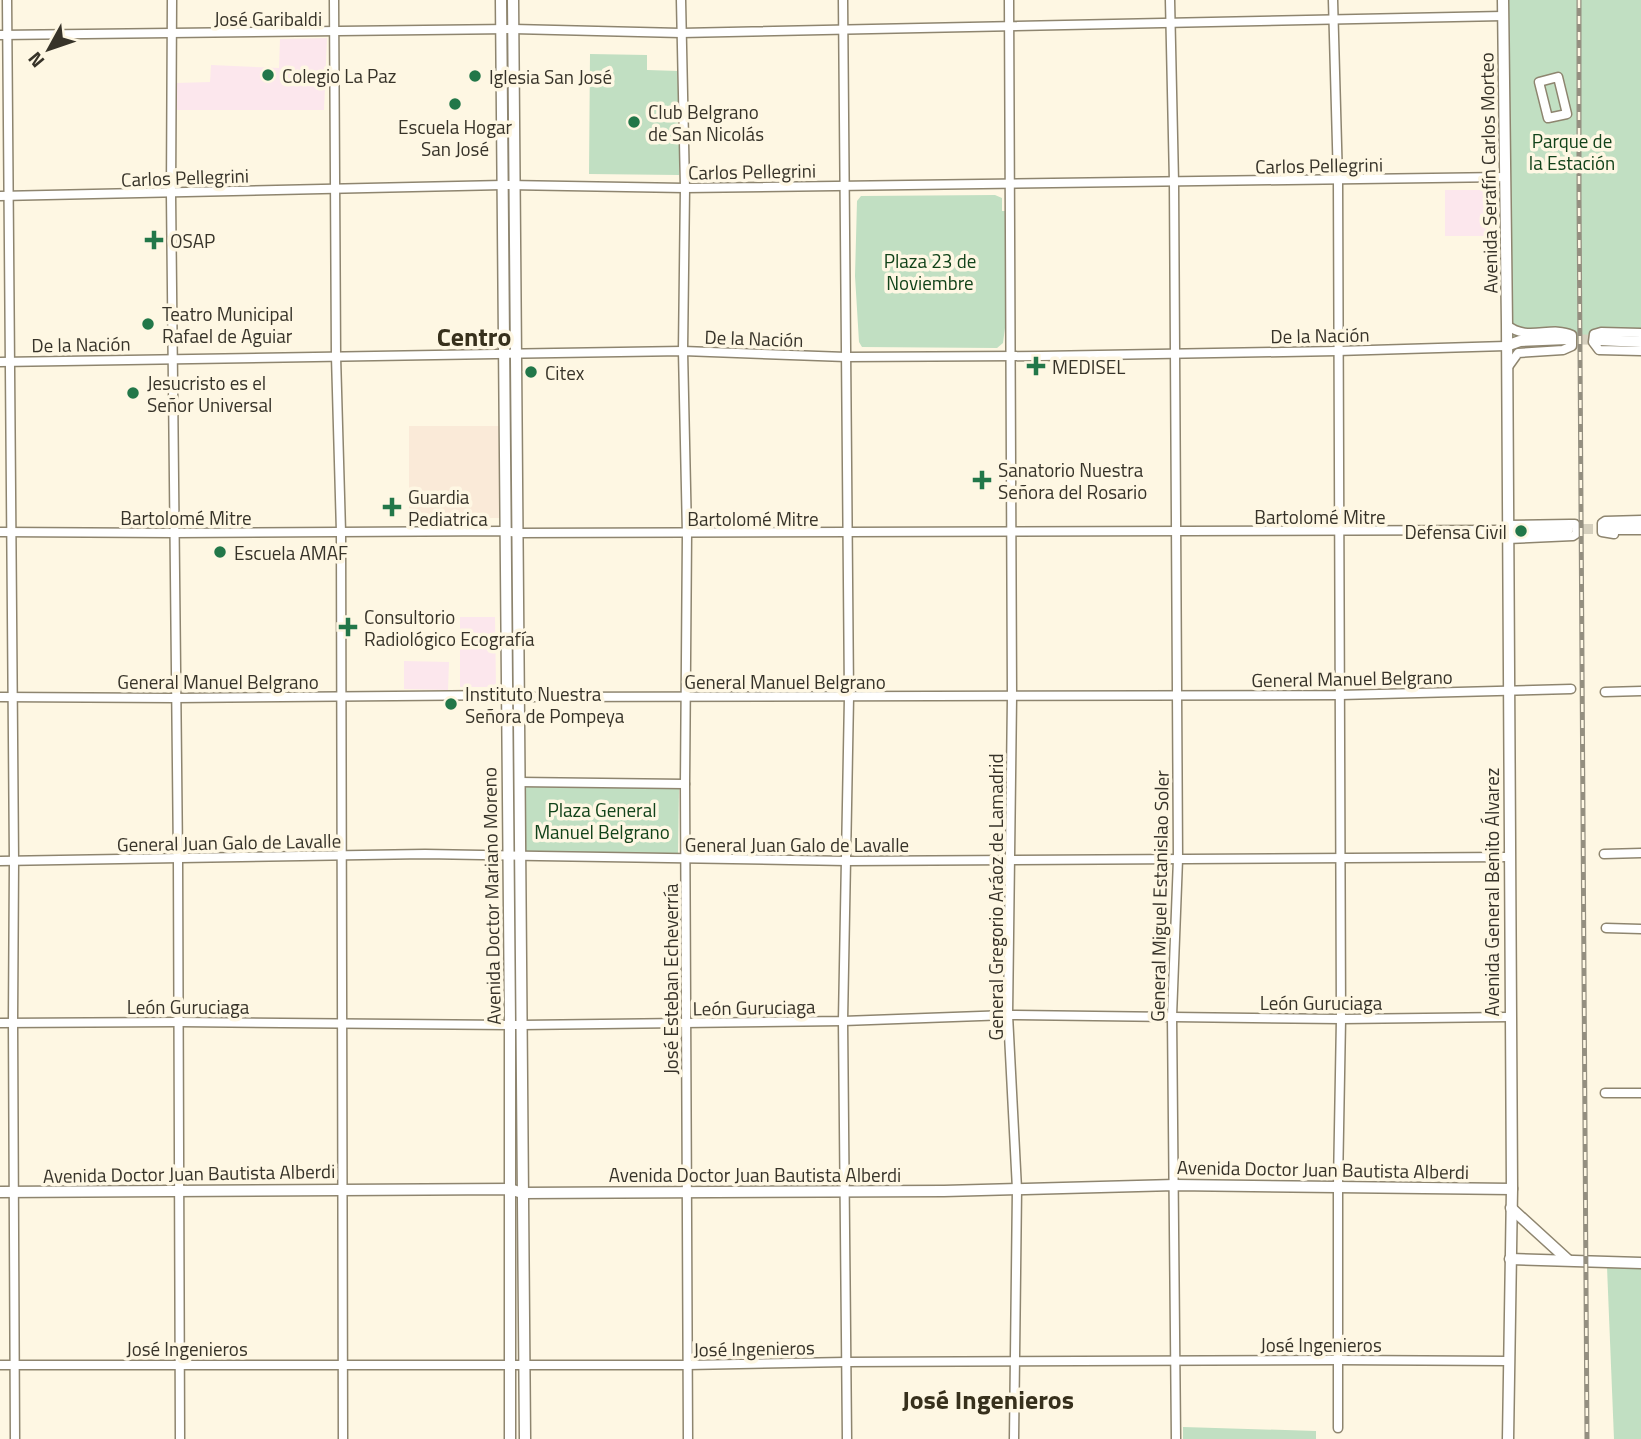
<svg xmlns="http://www.w3.org/2000/svg" width="1641" height="1439" viewBox="0 0 1641 1439" font-family="'Titillium Web',sans-serif">
<rect width="100%" height="100%" fill="#fef7e3"/>
<!-- education -->
<g fill="#fce7ed">
<path d="M327 38 324 110H176V83L210 82 211 65 279 68 280 39Z"/>
<rect x="1445" y="190" width="47" height="46"/>
<path d="M460 617H495L496 687H460Z"/>
<path d="M404 661 449 662 448 690 404 689Z"/>
</g>
<!-- medical -->
<rect fill="#faead8" x="409" y="426" width="90" height="92"/>
<!-- green -->
<g fill="#c1dfc2">
<path d="M1503 0H1641V342L1567 339 1506 346Z"/>
<path d="M590 54 647 55V70L679 71V175L589 174Z"/>
<path d="M995 195 1002 198V211H1005V328L1003 343 997 348 862 347 859 342 855 276 857 201 861 196Z"/>
<path d="M525 785 679 788 678 854 524 851Z"/>
<path d="M1607 1267 1641 1269V1439H1614Z"/>
<path d="M1183 1427 1316 1431V1439H1183Z"/>
</g>
<g fill="none" stroke-linecap="round" stroke-linejoin="round">
<!-- major-tunnel -->
<g stroke="#d6d0be" stroke-width="10" stroke-dasharray="10 5" stroke-linecap="butt">
<path d="M1567 339 1600 340"/>
<path d="M1568 529H1606"/>
</g>
<!-- minor casing -->
<g stroke="#8e856f" stroke-width="11">
<g id="minor">
<path d="M7 0 14 861 13 1022 15 1439"/>
<path d="M172 0 171 194 178 860 180 1439"/>
<path d="M334 0 336 356 341 532 343 1439"/>
<path d="M681 0 685 188 683 351 687 534 685 784 688 1439"/>
<path d="M843 0 849 697 843 1021 847 1439"/>
<path d="M1009 0 1012 697 1008 1015 1017 1189 1014 1439"/>
<path d="M1170 0 1174 182 1178 859 1172 1016 1176 1439"/>
<path d="M1333 0 1338 181 1341 1019 1338 1185V1428"/>
<path d="M0 35 513 29 681 33 1503 16"/>
<path d="M1558 77 1567 114 1548 118 1539 82Z"/>
<path d="M0 196 503 185 685 188 1504 177"/>
<path d="M1507 325C1527 342 1551 325 1572 335V346L1563 350 1518 353 1508 367"/>
<path d="M1641 333 1601 332 1594 334 1593 342 1599 350 1641 351"/>
<path d="M0 362 683 351 846 357 1041 356 1337 351 1506 346"/>
<path d="M1507 525 1570 524H1575L1577 527 1576 534 1573 536 1507 539"/>
<path d="M0 532 174 533 505 531 517 533 1507 530"/>
<path d="M1614 534 1602 532V523L1605 521 1641 520"/>
<path d="M1605 692 1641 691"/>
<path d="M0 697 175 698 506 695 520 697 1340 695 1571 689"/>
<path d="M519 782 685 784"/>
<path d="M1604 854 1641 853"/>
<path d="M0 861 425 854 847 861 1509 857"/>
<path d="M1606 928 1641 929"/>
<path d="M0 1023 179 1022 521 1025 843 1021 1008 1015 1341 1019 1509 1017"/>
<path d="M1605 1093H1641"/>
<path d="M0 1365H688L846 1362 1337 1360 1508 1361"/>
</g>
</g>
<!-- major casing -->
<g stroke="#8e856f" stroke-width="13">
<g id="major">
<path d="M501 0 510 1024V1439"/>
<path d="M513 0 525 1439"/>
<path d="M1503 0 1507 325 1512 1189 1508 1439"/>
<path d="M1600 340 1641 342"/>
<path d="M1506 346 1520 341 1567 339"/>
<path d="M1606 529H1641"/>
<path d="M1507 530 1568 529"/>
<path d="M0 1192 510 1189 522 1193 944 1191 1175 1185 1512 1189"/>
<path d="M1511 1208 1568 1260"/>
<path d="M1510 1259 1641 1263"/>
</g>
</g>
<!-- minor -->
<use href="#minor" stroke="#fff" stroke-width="8"/>
<!-- major -->
<use href="#major" stroke="#fff" stroke-width="10"/>
<!-- rail casing -->
<g stroke="#948f80" stroke-width="5">
<path id="rail" d="M1579 0V196L1587 1439"/>
</g>
<!-- rail -->
<use href="#rail" stroke="#fef7e3" stroke-width="2.5" stroke-dasharray="8" stroke-linecap="butt"/>
</g>
<!-- markers -->
<g fill="#227749" stroke="#fef7e3" stroke-width="2.5">
<circle cx="268" cy="75" r="7"/>
<circle cx="475" cy="76" r="7"/>
<circle cx="455" cy="104" r="7"/>
<circle cx="634" cy="122" r="7"/>
<path d="M150.5 229.5h7v7h7v7h-7v7h-7v-7h-7v-7h7z"/>
<circle cx="148" cy="324" r="7"/>
<path d="M1032.5 355.5h7v7h7v7h-7v7h-7v-7h-7v-7h7z"/>
<circle cx="531" cy="372" r="7"/>
<circle cx="133" cy="393" r="7"/>
<path d="M978.5 469.5h7v7h7v7h-7v7h-7v-7h-7v-7h7z"/>
<path d="M388.5 496.5h7v7h7v7h-7v7h-7v-7h-7v-7h7z"/>
<circle cx="1521" cy="531" r="7"/>
<circle cx="220" cy="552" r="7"/>
<path d="M344.5 616.5h7v7h7v7h-7v7h-7v-7h-7v-7h7z"/>
<circle cx="451" cy="704" r="7"/>
</g>
<g text-anchor="middle" dominant-baseline="central" stroke-width="7" stroke-linejoin="round" paint-order="stroke">
<!-- street labels -->
<g font-size="19" fill="#373329" stroke="#fef7e3">
<text x="268" y="18">José Garibaldi</text>
<text transform="translate(1319 165) rotate(-1)">Carlos Pellegrini</text>
<text transform="translate(752 171) rotate(-1)">Carlos Pellegrini</text>
<text transform="translate(1488 173) rotate(-91)">Avenida Serafín Carlos Morteo</text>
<text transform="translate(185 177) rotate(-2)">Carlos Pellegrini</text>
<text transform="translate(1320 335) rotate(-1)">De la Nación</text>
<text transform="translate(754 338) rotate(2)">De la Nación</text>
<text transform="translate(81 344) rotate(-1)">De la Nación</text>
<text x="1320" y="516">Bartolomé Mitre</text>
<text x="186" y="517">Bartolomé Mitre</text>
<text x="753" y="518">Bartolomé Mitre</text>
<text transform="translate(1352 678) rotate(-1)">General Manuel Belgrano</text>
<text x="218" y="681">General Manuel Belgrano</text>
<text x="785" y="681">General Manuel Belgrano</text>
<text transform="translate(229 842) rotate(-1)">General Juan Galo de Lavalle</text>
<text x="797" y="844">General Juan Galo de Lavalle</text>
<text transform="translate(1491 892) rotate(-90)">Avenida General Benito Álvarez</text>
<text transform="translate(491 896) rotate(-91)">Avenida Doctor Mariano Moreno</text>
<text transform="translate(1159 896) rotate(-89)">General Miguel Estanislao Soler</text>
<text transform="translate(995 897) rotate(-90)">General Gregorio Aráoz de Lamadrid</text>
<text transform="translate(670 979) rotate(-90)">José Esteban Echeverría</text>
<text x="1321" y="1002">León Guruciaga</text>
<text x="188" y="1006">León Guruciaga</text>
<text transform="translate(754 1007) rotate(-1)">León Guruciaga</text>
<text transform="translate(1323 1169) rotate(1)">Avenida Doctor Juan Bautista Alberdi</text>
<text transform="translate(189 1173) rotate(-1)">Avenida Doctor Juan Bautista Alberdi</text>
<text x="755" y="1174">Avenida Doctor Juan Bautista Alberdi</text>
<text x="1321" y="1344">José Ingenieros</text>
<text x="187" y="1348">José Ingenieros</text>
<text transform="translate(754 1348) rotate(-1)">José Ingenieros</text>
</g>
<!-- poi labels -->
<g font-size="19" fill="#373329" stroke="#fef7e3" text-anchor="start">
<text x="282" y="75">Colegio La Paz</text>
<text x="489" y="76">Iglesia San José</text>
<text x="648" y="111">Club Belgrano<tspan x="648" dy="22">de San Nicolás</tspan></text>
<text x="455" y="126" text-anchor="middle">Escuela Hogar<tspan x="455" dy="22">San José</tspan></text>
<text x="170" y="240">OSAP</text>
<text x="162" y="313">Teatro Municipal<tspan x="162" dy="22">Rafael de Aguiar</tspan></text>
<text x="1052" y="366">MEDISEL</text>
<text x="545" y="372">Citex</text>
<text x="147" y="382">Jesucristo es el<tspan x="147" dy="22">Señor Universal</tspan></text>
<text x="998" y="469">Sanatorio Nuestra<tspan x="998" dy="22">Señora del Rosario</tspan></text>
<text x="408" y="496">Guardia<tspan x="408" dy="22">Pediatrica</tspan></text>
<text x="1507" y="531" text-anchor="end">Defensa Civil</text>
<text x="234" y="552">Escuela AMAF</text>
<text x="364" y="616">Consultorio<tspan x="364" dy="22">Radiológico Ecografía</tspan></text>
<text x="465" y="693">Instituto Nuestra<tspan x="465" dy="22">Señora de Pompeya</tspan></text>
</g>
<!-- park labels -->
<g font-size="19" fill="#114219" stroke="#fef7e3">
<text x="1572" y="140">Parque de<tspan x="1572" dy="22">la Estación</tspan></text>
<text x="930" y="260">Plaza 23 de<tspan x="930" dy="22">Noviembre</tspan></text>
<text x="602" y="809">Plaza General<tspan x="602" dy="22">Manuel Belgrano</tspan></text>
</g>
<!-- district labels -->
<g font-size="26" font-weight="bold" fill="#37301c" stroke="#fef7e3">
<text x="474" y="336">Centro</text>
<text x="988" y="1399">José Ingenieros</text>
</g>
</g>
<!-- north arrow -->
<g transform="translate(49 49) rotate(230)" stroke="#fef7e3" stroke-width="5" paint-order="stroke">
<path d="M0-5L12 26L0 18L-12 26Z" fill="#373329"/>
<text y="-10" font-size="19" font-weight="bold" text-anchor="middle" fill="#373329">N</text>
</g>
</svg>
